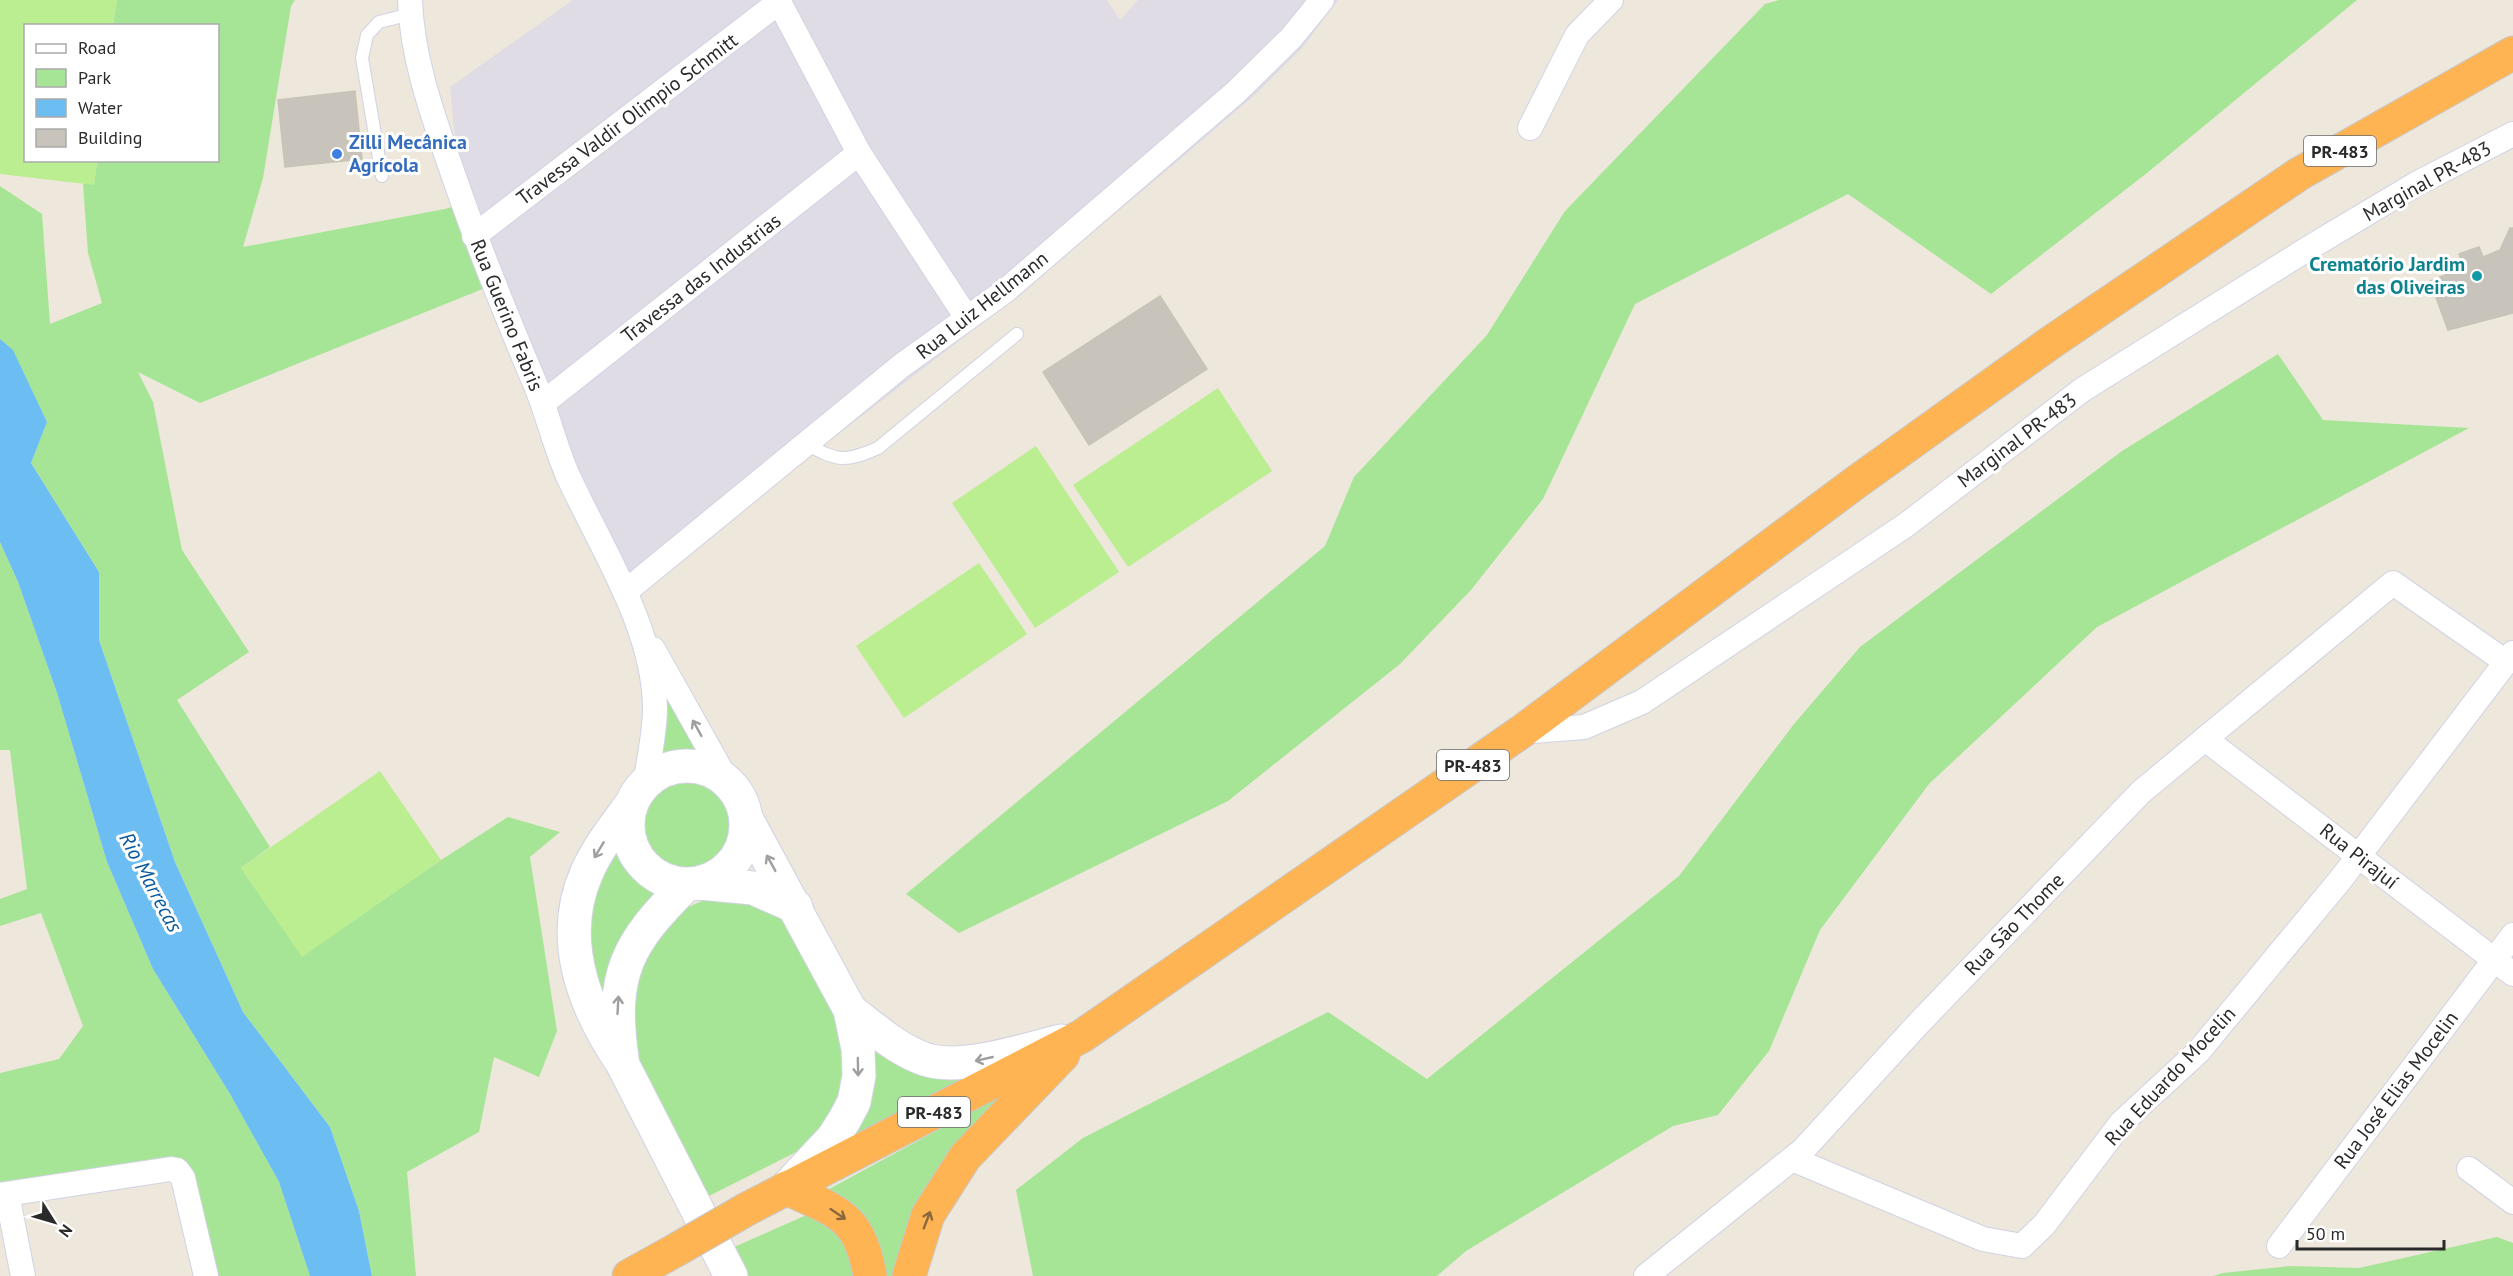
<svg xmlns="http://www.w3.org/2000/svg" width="2513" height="1276" viewBox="0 0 2513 1276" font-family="'PT Sans',sans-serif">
<rect width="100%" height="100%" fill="#ede7dc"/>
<!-- industrial -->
<path fill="#e0dce5" d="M573 0H1107L1120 20 1138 0H1338L1302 48 1257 93 1185 155 1008 303 634 592 538 405 461 204 450 87Z"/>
<!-- green -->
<g fill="#a7e596">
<path d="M117 0H295L291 6 263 178 243 247 445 209 461 204 490 286 200 403 138 372 153 402 182 550 249 652 177 700 270 847 241 868 302 956 441 860 508 817 560 832 530 857 557 1031 539 1077 494 1057 479 1132 407 1172 416 1276H372L359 1211 330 1127 243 1012 175 862 99 640V572L31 463 47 422 13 351 0 339V186L42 214 50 324 102 303 88 253 83 184H94L97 161 218 160V26L113 25Z"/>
<path d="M1779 0H2357L2147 173 1991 294 1848 194 1635 304 1543 499 1471 590 1400 664 1228 801 959 933 906 894 1325 546 1354 477 1487 335 1565 211 1765 4Z"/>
<path d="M2278 354 2323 420 2469 428 2097 627 1929 784 1820 930 1769 1051 1718 1115 1673 1126 1466 1251 1437 1276H1033L1016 1190 1083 1138 1328 1012 1427 1079 1679 876 1794 724 1860 647 2122 451Z"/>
<path d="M0 542 18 582 57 693 107 862 153 969 230 1094 279 1182 310 1276H214L183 1163 0 1188V1073L59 1059 83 1026 41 913 0 926V899L27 889 10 750H0Z"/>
<path d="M660 675 706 760 681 758 658 766Z"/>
<circle cx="687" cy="826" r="45"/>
<path d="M621 838C626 863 639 878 662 888L609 1039 581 922Z"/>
<path d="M735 896 781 917 835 1006 849 1083 812 1144 707 1197 630 1047 636 968 682 910 708 898Z"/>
<path d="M865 1047 983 1070 846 1143Z"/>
<path d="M1008 1092C952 1140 906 1201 894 1276H878L840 1196 829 1189Z"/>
<path d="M811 1213 835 1222 857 1276H748L732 1248Z"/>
<path d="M2497 1237 2513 1243V1276H2213L2223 1273 2291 1266 2359 1268Z"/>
</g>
<!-- pitch -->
<g fill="#bbed91">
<path d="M0 0H117L113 25 26 26V160L97 161 94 185 0 174Z"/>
<path d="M1218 388 1272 471 1128 567 1073 485Z"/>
<path d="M1036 446 1119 572 1035 628 952 503Z"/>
<path d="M979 563 1027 634 904 718 856 646Z"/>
<path d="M380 771 441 860 302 957 241 868Z"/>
</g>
<!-- water -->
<path fill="#6bbdf2" d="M0 339 13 350 47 422 31 463 99 572V640L175 862 243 1012 330 1127 359 1211 372 1276H310L279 1182 230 1094 153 969 107 862 57 693 18 582 0 542Z"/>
<!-- building -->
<g fill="#c8c4bb" stroke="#c8c4b5" stroke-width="1.5">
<path d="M355 91 362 159 285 167 278 100Z"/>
<path d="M2510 228H2513V313L2448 330 2430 281 2453 272 2451 266 2462 263 2459 254 2479 247 2483 257 2500 250Z"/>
<path d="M1160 296 1207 369 1089 445 1043 372Z"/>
</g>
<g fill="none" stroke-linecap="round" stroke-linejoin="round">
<!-- lane casing -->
<g stroke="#d1d2e4" stroke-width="14">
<g id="lane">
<path d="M382 176 362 58 367 35 379 22 411 14"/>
<path d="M806 444C838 461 844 463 878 448L1017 334"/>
</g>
</g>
<!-- street casing -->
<g stroke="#d1d2e4" stroke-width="26">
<g id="street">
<path d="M410 0C412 59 433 116 452 171 477 244 506 315 536 386 548 415 555 447 568 476 601 548 656 630 655 712 654 736 649 760 645 784"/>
<path d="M778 0 859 153 967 318"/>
<path d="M1530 128 1577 35 1611 0"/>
<path d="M474 236 779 2"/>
<path d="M543 403 859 153"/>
<path d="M625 592 901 366 1005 291 1236 92 1291 38 1322 0"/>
<path d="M653 649 726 779"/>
<path d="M1521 732 1584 727 1642 702 1906 525 2082 390 2309 248 2416 184 2513 134"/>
<path d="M2205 739 2513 974"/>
<path d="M1792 1159 1983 1239 2022 1246 2044 1225 2121 1123 2198 1052 2341 879 2513 653"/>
<path d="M2469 1169 2513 1202"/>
<path d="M7 1194 23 1276"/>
<path d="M0 1195 171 1169 177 1170 183 1178 206 1276"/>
<path d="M2279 1246 2513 935"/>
<path d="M1646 1276 1803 1150 1919 1023 2141 792 2393 583 2506 662"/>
</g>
</g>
<!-- secondary casing -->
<g stroke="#d1d2e4" stroke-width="35">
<g id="secondary">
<circle cx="687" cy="825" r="59"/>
<path d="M632 803C616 825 598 847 587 872 557 939 584 1007 622 1063L731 1276"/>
<path d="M746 818 850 1010 858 1049 859 1076 854 1102 845 1119 833 1138 788 1186"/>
<path d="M700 883 753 888 796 907"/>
<path d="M850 1010C872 1027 893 1046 919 1057 955 1074 1023 1050 1061 1041"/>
<path d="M622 1058C610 974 627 943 686 885"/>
</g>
</g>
<!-- highway casing -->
<g stroke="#c8c8c8" stroke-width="35">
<g id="highway">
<path d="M786 1188C837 1212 860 1215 870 1276"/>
<path d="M747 1209 1082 1036 1521 732 1855 483 2050 343 2299 174 2513 53"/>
<path d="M629 1276 676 1250"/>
<path d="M909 1276 928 1215 965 1157 1063 1055"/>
</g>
</g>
<!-- lane -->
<use href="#lane" stroke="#fff" stroke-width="12"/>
<!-- street -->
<use href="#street" stroke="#fff" stroke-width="24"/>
<!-- secondary -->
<use href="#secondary" stroke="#fff" stroke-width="33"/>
<!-- highway -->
<use href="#highway" stroke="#ffb454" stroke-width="33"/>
<!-- highway-bridge casing -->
<g stroke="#c8c8c8" stroke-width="35" stroke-linecap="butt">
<path id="highway-bridge" d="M676 1250 747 1209"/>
</g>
<!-- highway-bridge -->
<use href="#highway-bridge" stroke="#ffb454" stroke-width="33"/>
</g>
<!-- one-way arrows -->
<defs><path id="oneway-shaft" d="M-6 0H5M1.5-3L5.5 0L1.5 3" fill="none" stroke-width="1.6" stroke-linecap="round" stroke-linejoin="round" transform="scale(1.5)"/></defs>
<g stroke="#9f9f9f">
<use href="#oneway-shaft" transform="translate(697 728) rotate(-119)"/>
<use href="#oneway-shaft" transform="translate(599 850) rotate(121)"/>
<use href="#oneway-shaft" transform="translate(771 863) rotate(-119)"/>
<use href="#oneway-shaft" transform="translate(618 1005) rotate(-87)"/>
<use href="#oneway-shaft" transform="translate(984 1059) rotate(167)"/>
<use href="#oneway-shaft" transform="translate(858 1067) rotate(89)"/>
</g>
<g stroke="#8a683d">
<use href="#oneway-shaft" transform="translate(838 1214) rotate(34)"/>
<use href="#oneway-shaft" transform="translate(927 1220) rotate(-69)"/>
</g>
<!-- markers -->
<circle fill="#3f7fe0" stroke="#fff" stroke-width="2" cx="337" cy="154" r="6"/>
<circle fill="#0f9aa8" stroke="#fff" stroke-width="2" cx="2477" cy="276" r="6"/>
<g text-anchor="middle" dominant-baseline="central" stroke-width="6" stroke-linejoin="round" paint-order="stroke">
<!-- shield labels -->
<g fill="#fff" stroke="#6a6a6a" stroke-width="1.5">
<rect x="2304" y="136" width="72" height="30" rx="4.5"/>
<rect x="1437" y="750" width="72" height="30" rx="4.5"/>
<rect x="898" y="1097" width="72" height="30" rx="4.5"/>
</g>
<g font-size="18" font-weight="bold" fill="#2a2a2a">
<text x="2340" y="151">PR-483</text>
<text x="1473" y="765">PR-483</text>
<text x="934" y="1112">PR-483</text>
</g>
<!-- street labels -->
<g font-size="20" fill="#2a2a2a" stroke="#fff">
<text transform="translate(627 119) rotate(-37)">Travessa Valdir Olimpio Schmitt</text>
<text transform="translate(2427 181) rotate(-29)">Marginal PR-483</text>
<text transform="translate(701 278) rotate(-38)">Travessa das Industrias</text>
<text transform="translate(982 305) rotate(-38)">Rua Luiz Hellmann</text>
<text transform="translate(507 315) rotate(68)">Rua Guerino Fabris</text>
<text transform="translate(2017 440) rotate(-37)">Marginal PR-483</text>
<text transform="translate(2359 856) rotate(38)">Rua Pirajuí</text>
<text transform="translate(2014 924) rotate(-46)">Rua São Thome</text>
<text transform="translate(2170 1076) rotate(-47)">Rua Eduardo Mocelin</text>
<text transform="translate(2396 1090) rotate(-53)">Rua José Elias Mocelin</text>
</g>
<!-- shop labels -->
<g font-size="20" font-weight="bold" fill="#366cbe" stroke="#fff" text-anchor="start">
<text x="349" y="142">Zilli Mecânica<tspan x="349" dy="23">Agrícola</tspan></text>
</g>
<!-- culture labels -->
<g font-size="20" font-weight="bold" fill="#0d838f" stroke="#fff" text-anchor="end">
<text x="2465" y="264">Crematório Jardim<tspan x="2465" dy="23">das Oliveiras</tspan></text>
</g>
<!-- water labels -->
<g font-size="21" font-style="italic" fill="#09599f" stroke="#fff">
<text transform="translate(151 882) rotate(62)">Rio Marrecas</text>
</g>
</g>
<!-- legend -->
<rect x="24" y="24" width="195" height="138" fill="#ffffff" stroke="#aaaaaa" stroke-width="1.5"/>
<rect x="36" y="44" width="30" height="9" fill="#ffffff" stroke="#aaaaaa" stroke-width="1.5"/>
<text x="78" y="54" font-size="18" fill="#2a2a2a">Road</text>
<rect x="36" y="69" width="30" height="18" fill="#a7e596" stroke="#aaaaaa" stroke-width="1.5"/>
<text x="78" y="84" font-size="18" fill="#2a2a2a">Park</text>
<rect x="36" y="99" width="30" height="18" fill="#6bbdf2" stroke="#aaaaaa" stroke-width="1.5"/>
<text x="78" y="114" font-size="18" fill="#2a2a2a">Water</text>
<rect x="36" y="129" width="30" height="18" fill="#c8c4bb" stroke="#aaaaaa" stroke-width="1.5"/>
<text x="78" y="144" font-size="18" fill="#2a2a2a">Building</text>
<!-- north arrow -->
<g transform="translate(54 1222) rotate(127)" stroke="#ffffff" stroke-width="4.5" paint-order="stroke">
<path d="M0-4.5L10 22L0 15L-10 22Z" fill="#2a2a2a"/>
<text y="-9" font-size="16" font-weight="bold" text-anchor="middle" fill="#2a2a2a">N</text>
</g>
<!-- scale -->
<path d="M2297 1240v9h147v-9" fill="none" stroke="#2a2a2a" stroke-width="3"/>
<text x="2306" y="1240" font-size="18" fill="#2a2a2a" stroke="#ffffff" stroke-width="4.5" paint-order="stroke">50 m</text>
</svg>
